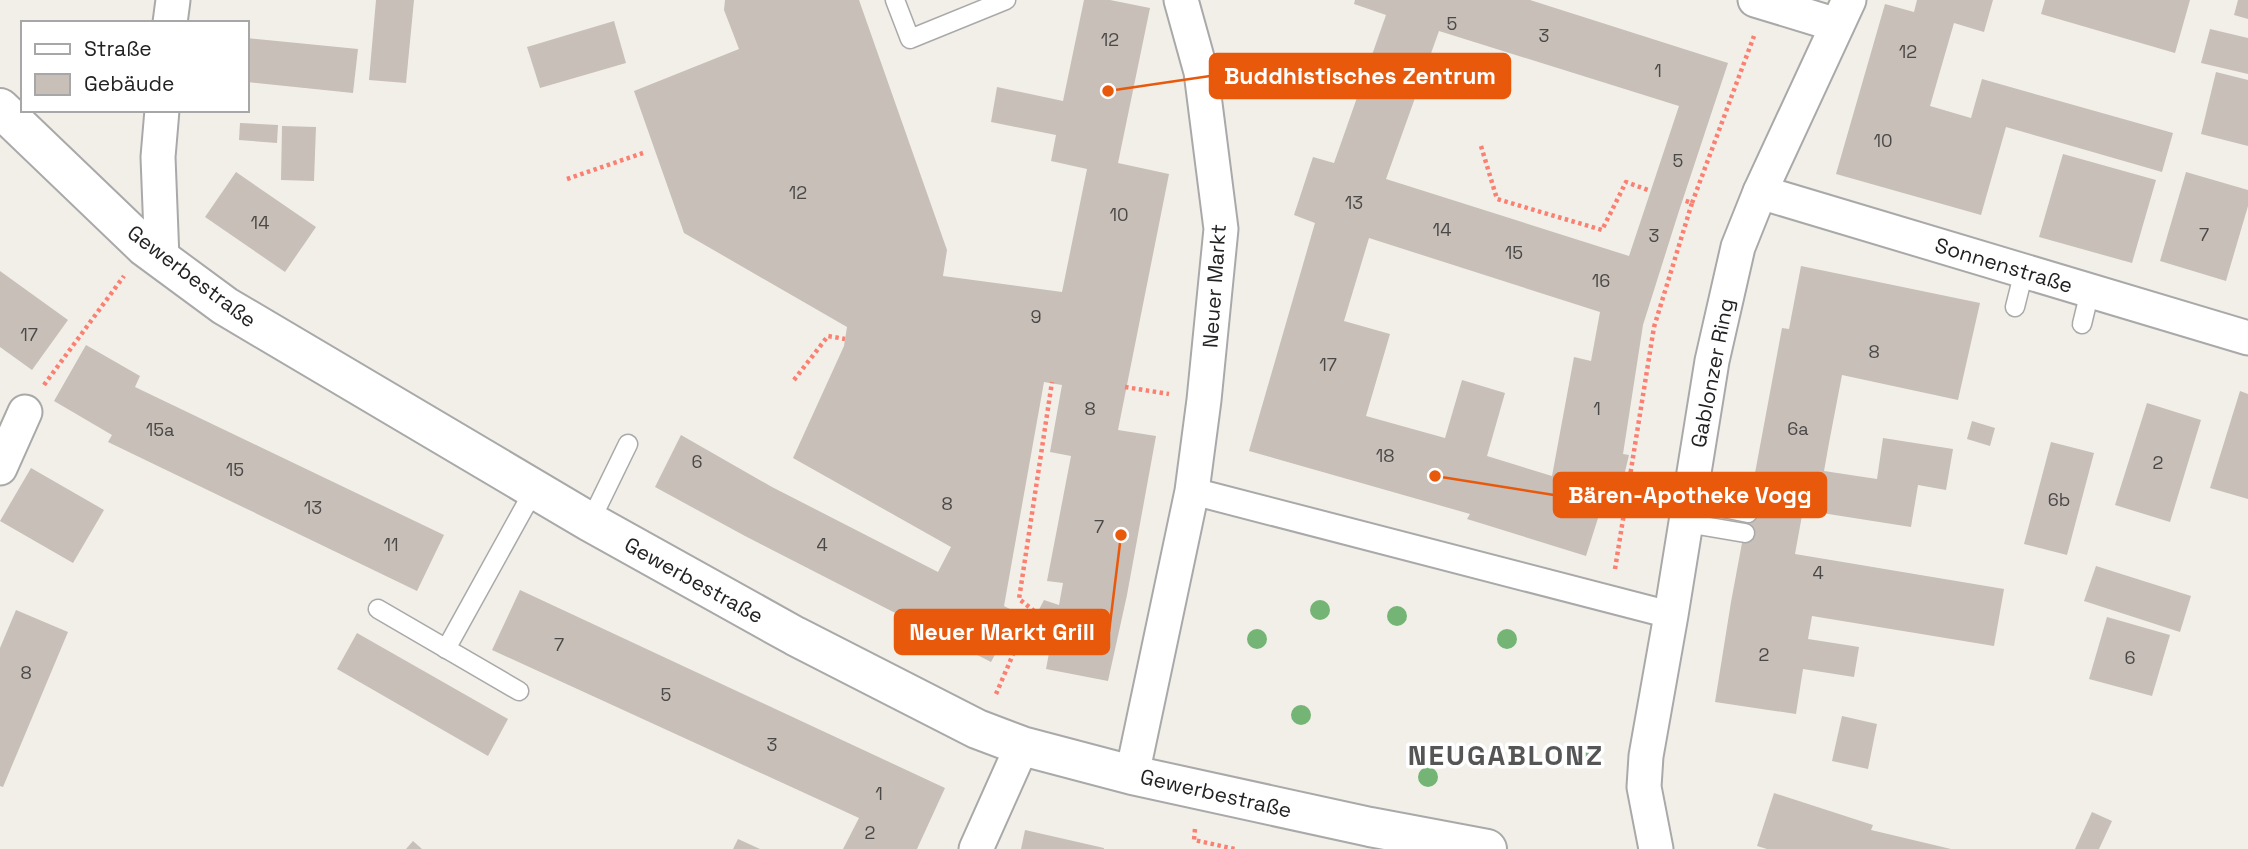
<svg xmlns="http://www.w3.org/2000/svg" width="2248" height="849" viewBox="0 0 2248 849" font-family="'Space Grotesk',sans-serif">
<rect width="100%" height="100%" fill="#f2efe9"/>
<!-- building -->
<g fill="#c7bfb8" fill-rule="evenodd">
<path d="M376 0H414L406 83 369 80Z"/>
<path d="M725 0H859L947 250 943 276 1062 292 1087 169 1051 161 1056 135 991 122 997 87 1063 101 1084 0H1110L1150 8 1118 163 1169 174 1118 430 1156 436 1127 595 1108 681 1046 669 1049 653 1007 632 991 662 745 536 655 487 681 435 772 487 938 572 951 547 793 458 844 346 847 327 684 233 634 91 739 49 724 10ZM1044 382 1062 385 1050 452 1071 456 1047 581 1063 583 1059 605 1044 600 1033 621 1004 606Z"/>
<path d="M1355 0H1530L1728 63 1678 214 1643 325 1623 454 1629 455 1619 497 1606 493 1586 556 1467 519 1470 514 1249 451 1315 223 1294 215 1313 157 1334 163 1386 15 1354 4ZM1439 31 1679 106 1629 256 1386 179ZM1369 238 1600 312 1591 361 1574 357 1552 476 1487 456 1505 393 1462 380 1445 438 1366 416 1390 334 1344 321Z"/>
<path d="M1917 0H1993L1984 32 1954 23 1930 106 1971 118 1982 79 2173 133 2162 172 2006 127 1981 215 1836 174 1885 4 1914 12Z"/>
<path d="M2045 0H2190L2175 53 2041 14Z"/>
<path d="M2238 0H2248V19L2234 15Z"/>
<path d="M614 21 626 63 540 88 527 47Z"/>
<path d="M2210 29 2248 38V74L2201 63Z"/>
<path d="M247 38 358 49 353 93 247 82Z"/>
<path d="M2216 72 2248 80V146L2201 134Z"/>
<path d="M240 123 278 125 277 143 239 140Z"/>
<path d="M282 126 316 127 314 181 281 180Z"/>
<path d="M2063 154 2156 180 2132 263 2039 237Z"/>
<path d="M236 172 316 227 285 272 205 217Z"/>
<path d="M2186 172 2248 190V206L2226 281 2160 261Z"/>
<path d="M1801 266 1980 303 1958 400 1842 375 1829 443 1824 471 1877 479 1883 438 1953 449 1946 490 1918 485 1911 527 1803 510 1795 554 2004 589 1994 646 1812 616 1808 639 1859 647 1854 677 1803 669 1796 714 1715 702 1731 602 1782 328 1789 329Z"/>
<path d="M0 271 68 320 32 370 0 347Z"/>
<path d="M86 345 140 376 135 387 444 535 417 591 108 442 112 435 54 401Z"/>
<path d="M2240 391 2248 394V499L2210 488Z"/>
<path d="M2147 403 2201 420 2170 522 2115 505Z"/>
<path d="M1972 421 1995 428 1990 446 1967 439Z"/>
<path d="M2051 442 2094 453 2067 555 2024 544Z"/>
<path d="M31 468 104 510 73 563 0 521Z"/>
<path d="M2096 566 2191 596 2180 632 2084 601Z"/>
<path d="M520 590 945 788 917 849H843L859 818 492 650Z"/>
<path d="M16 610 68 632 3 787 0 786V648Z"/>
<path d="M2107 617 2170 635 2152 696 2089 679Z"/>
<path d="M357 633 508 719 488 756 337 669Z"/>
<path d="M1842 716 1877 724 1868 769 1832 761Z"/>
<path d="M1774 793 1873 825 1871 830 1951 849H1767L1757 846Z"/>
<path d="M2092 812 2112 821 2099 849H2075Z"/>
<path d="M1025 830 1104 848V849H1021Z"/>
<path d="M738 839 760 849H733Z"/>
<path d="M413 841 422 849H406Z"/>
</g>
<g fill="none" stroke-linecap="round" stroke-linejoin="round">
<!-- service casing -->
<g stroke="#a9a9a9" stroke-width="21">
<g id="service">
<path d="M895 0 910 39 1006 0"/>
<path d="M2015 307 2024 271"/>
<path d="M2082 324 2090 291"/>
<path d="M1689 501 1748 513"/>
<path d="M590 522 628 444"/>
<path d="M1686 523 1745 533"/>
<path d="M378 609 519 691"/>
<path d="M446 649 534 490"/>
</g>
</g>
<!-- pedestrian casing -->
<g stroke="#a9a9a9" stroke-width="30">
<path id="pedestrian" d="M1192 491 1671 615"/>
</g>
<!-- minor casing -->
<g stroke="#a9a9a9" stroke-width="37">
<g id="minor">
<path d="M1755 0 1837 25"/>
<path d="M170 23 173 0"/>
<path d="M1760 192 2248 338"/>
<path d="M162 259 158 157 162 110"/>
<path d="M0 468 25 412"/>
<path d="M1132 775 1192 491 1204 400 1221 229 1201 72 1181 0"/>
<path d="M976 849 1022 746"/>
<path d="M1656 849 1644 787 1646 756 1671 615 1712 361 1738 247 1760 192 1849 0"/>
</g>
</g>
<!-- tertiary casing -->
<g stroke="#a9a9a9" stroke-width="42">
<path id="tertiary" d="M0 108 145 247 225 306 590 522 795 636 977 729 1022 746 1132 775 1370 827 1487 849"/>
</g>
<!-- path -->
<g stroke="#fa8072" stroke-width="4.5" stroke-dasharray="3.5 3.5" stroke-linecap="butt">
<path d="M1481 146 1497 199 1602 230 1626 182 1648 190"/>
<path d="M567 179 643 153"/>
<path d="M1692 203 1754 36"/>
<path d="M794 380 828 336 845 339"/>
<path d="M44 385 124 276"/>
<path d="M1125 387 1169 394"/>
<path d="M1615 569 1654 327 1692 203 1683 200"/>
<path d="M1029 618 1033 610 1019 599 1052 382"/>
<path d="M996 694 1020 638"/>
<path d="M1195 829 1194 840 1235 849"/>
</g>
<!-- service -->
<use href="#service" stroke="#fff" stroke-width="18"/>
<!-- pedestrian -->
<use href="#pedestrian" stroke="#fff" stroke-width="26"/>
<!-- minor -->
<use href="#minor" stroke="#fff" stroke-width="33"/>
<!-- tertiary -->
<use href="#tertiary" stroke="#fff" stroke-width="38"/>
</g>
<!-- trees -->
<g fill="#74b475">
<circle cx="1320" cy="610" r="10"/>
<circle cx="1397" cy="616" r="10"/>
<circle cx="1257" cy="639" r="10"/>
<circle cx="1507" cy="639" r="10"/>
<circle cx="1301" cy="715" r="10"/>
<circle cx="1580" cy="754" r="10"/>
<circle cx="1428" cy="777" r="10"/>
</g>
<g text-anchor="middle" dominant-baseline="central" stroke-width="7" stroke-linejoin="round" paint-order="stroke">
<!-- number labels -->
<g font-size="18" fill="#4b4948">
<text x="1452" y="23">5</text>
<text x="1544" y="35">3</text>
<text x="1110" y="39">12</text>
<text x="1908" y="51">12</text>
<text x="1658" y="70">1</text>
<text x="1883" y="140">10</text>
<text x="1678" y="160">5</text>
<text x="798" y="192">12</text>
<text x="1354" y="202">13</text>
<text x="1119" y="214">10</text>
<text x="260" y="222">14</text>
<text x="1442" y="229">14</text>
<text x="2204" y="234">7</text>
<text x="1654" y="235">3</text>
<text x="1514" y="252">15</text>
<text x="1601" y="280">16</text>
<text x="1036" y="316">9</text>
<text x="29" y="334">17</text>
<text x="1874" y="351">8</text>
<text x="1328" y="364">17</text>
<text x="1090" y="408">8</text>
<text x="1597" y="408">1</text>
<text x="1798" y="428">6a</text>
<text x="160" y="429">15a</text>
<text x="1385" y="455">18</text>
<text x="697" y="461">6</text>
<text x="2158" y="462">2</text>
<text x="235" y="469">15</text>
<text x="2059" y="499">6b</text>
<text x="947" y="503">8</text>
<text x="313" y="507">13</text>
<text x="1099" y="526">7</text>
<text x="391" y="544">11</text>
<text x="822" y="544">4</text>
<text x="1818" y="572">4</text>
<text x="559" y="644">7</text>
<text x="1764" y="654">2</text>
<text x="2130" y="657">6</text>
<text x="26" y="672">8</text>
<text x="666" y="694">5</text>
<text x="772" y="744">3</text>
<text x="879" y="793">1</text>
<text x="870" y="832">2</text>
</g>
<!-- street labels -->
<g font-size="21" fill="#222" stroke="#fff">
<text transform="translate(2004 265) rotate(17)">Sonnenstraße</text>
<text transform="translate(192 276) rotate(37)">Gewerbestraße</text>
<text transform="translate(1214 286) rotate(-86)">Neuer Markt</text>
<text transform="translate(1712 373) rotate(-79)">Gablonzer Ring</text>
<text transform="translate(694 580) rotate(29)">Gewerbestraße</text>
<text transform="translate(1216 793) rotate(13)">Gewerbestraße</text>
</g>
<!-- district labels -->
<g font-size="28" font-weight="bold" letter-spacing="2" fill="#555" stroke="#fff">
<text x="1506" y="755">NEUGABLONZ</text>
</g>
</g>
<!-- callouts -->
<path fill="none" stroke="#e8590c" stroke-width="2.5" d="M1108 91L1210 76M1435 476L1554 495M1121 535L1109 632"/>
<g fill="#e8590c" stroke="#fff" stroke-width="2.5">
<circle cx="1108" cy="91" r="7"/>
<circle cx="1435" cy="476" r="7"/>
<circle cx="1121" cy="535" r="7"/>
</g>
<g fill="#e8590c" stroke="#e8590c" stroke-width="2.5">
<rect x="1210" y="54" width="300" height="44" rx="7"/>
<rect x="1554" y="473" width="272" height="44" rx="7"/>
<rect x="895" y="610" width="214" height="44" rx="7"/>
</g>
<g font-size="23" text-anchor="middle" font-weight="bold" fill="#fff">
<text x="1360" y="84">Buddhistisches Zentrum</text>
<text x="1690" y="503">Bären-Apotheke Vogg</text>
<text x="1002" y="640">Neuer Markt Grill</text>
</g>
<!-- legend -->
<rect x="21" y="21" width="228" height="91" fill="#ffffff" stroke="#a7a7a7" stroke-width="2"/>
<rect x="35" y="44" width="35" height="10" fill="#ffffff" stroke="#a7a7a7" stroke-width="2"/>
<text x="84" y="56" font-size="21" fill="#222222">Straße</text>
<rect x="35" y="74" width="35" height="21" fill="#c7bfb8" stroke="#a7a7a7" stroke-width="2"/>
<text x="84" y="91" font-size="21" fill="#222222">Gebäude</text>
</svg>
